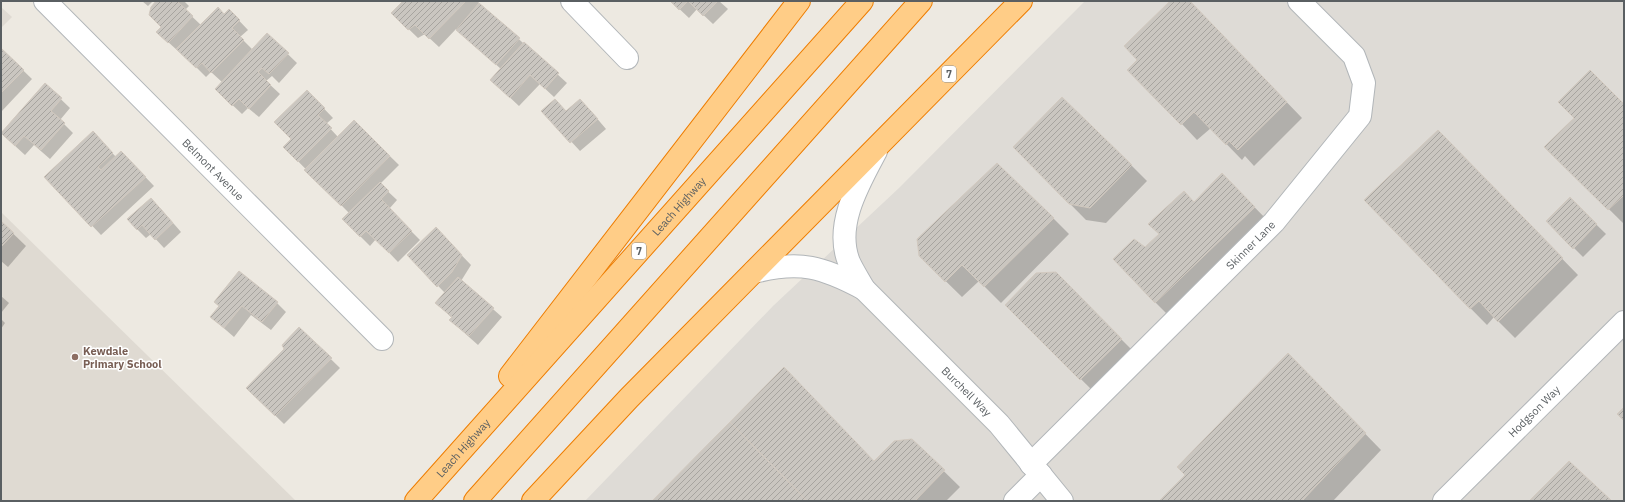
<svg xmlns="http://www.w3.org/2000/svg" width="1625" height="502" viewBox="0 0 1625 502" font-family="'IBM Plex Sans',sans-serif">
<defs>
<pattern id="building-hatch" width="6" height="6" patternUnits="userSpaceOnUse"><rect width="6" height="6" fill="#cac6c0"/><path d="M-1 1l2-2M0 6l6-6M5 7l2-2" fill="none" stroke="#a7a49f"/></pattern>
</defs>
<rect width="100%" height="100%" fill="#ede9e1"/>
<!-- industrial -->
<path fill="#dedbd6" d="M1085 1H1624V501H585L773 306 899 188Z"/>
<!-- education -->
<g fill="#dfdad2">
<path d="M1 7 12 17 1 28Z"/>
<path d="M1 212 296 501H1Z"/>
</g>
<!-- shadow -->
<g fill="#0003">
<path d="M142 1H153L148 6Z"/>
<path d="M158 1H184L189 6 185 10 201 25 224 15 229 10 248 30 240 37 253 50 267 34 297 63 279 83 272 76 266 81 280 94 259 117 248 108 242 114 225 98 222 82 211 72 206 77 179 50 178 51 167 41 162 27Z"/>
<path d="M404 1H477L567 83 554 97 540 84 519 106 491 80 501 69 456 29 439 47 425 34 418 38 392 13Z"/>
<path d="M671 1H719L728 9 713 24 697 9 689 18Z"/>
<path d="M1172 1H1189L1302 118 1254 166 1245 156 1242 160 1211 128 1197 140 1182 124 1139 60Z"/>
<path d="M1 49 32 79 1 112Z"/>
<path d="M45 84 70 108 60 120 73 133 50 159 34 145 25 155 2 134Z"/>
<path d="M307 91 333 118 326 124 338 137 354 121 399 165 380 184 397 200 389 209 420 240 398 262 376 239 370 246 343 219 349 213 284 147 292 139Z"/>
<path d="M1624 105V224L1546 147 1575 118Z"/>
<path d="M589 109 606 129 580 151 543 111 566 112Z"/>
<path d="M102 142 116 157 130 161 154 186 101 235 46 177Z"/>
<path d="M1014 147 1131 165 1147 181 1106 223 1086 220Z"/>
<path d="M1454 148 1578 275 1515 338 1494 317 1487 325 1365 201Z"/>
<path d="M1222 174 1270 223 1171 318 1155 302 1145 249 1194 203Z"/>
<path d="M1570 199 1606 234 1583 257 1547 221Z"/>
<path d="M160 208 181 232 164 248 151 234 146 238 137 229Z"/>
<path d="M1053 218 1069 234 1001 303 979 281 962 297 920 256Z"/>
<path d="M1 222 26 246 8 267 1 261Z"/>
<path d="M445 238 471 265 461 281 502 317 478 345 460 329 451 320 452 318 436 303 445 293 408 255Z"/>
<path d="M1056 274 1134 352 1094 392 1006 305Z"/>
<path d="M1 296 9 303 1 313Z"/>
<path d="M277 303 286 312 271 330 251 315 234 337 211 317 220 306Z"/>
<path d="M1 319 5 323 1 329Z"/>
<path d="M300 329 340 368 284 424 247 388 285 349Z"/>
<path d="M1304 371 1381 450 1333 501H1160Z"/>
<path d="M912 440 960 487 946 501H653L874 462Z"/>
</g>
<!-- building -->
<g fill="url(#building-hatch)" stroke="#d2c9bf">
<path d="M156 1H177L193 16 168 43 156 32 161 27 149 15 151 7Z"/>
<path d="M403 1H466L429 39 415 25 408 30 391 13Z"/>
<path d="M670 1H718L703 16 688 1 679 10Z"/>
<path d="M1170 1H1190L1287 102 1238 150 1229 141 1226 145 1194 112 1181 125 1127 70 1137 60 1124 46Z"/>
<path d="M479 3 520 38 496 65 456 30Z"/>
<path d="M218 7 224 14 229 9 240 20 232 28 244 40 211 73 202 63 196 68 176 49Z"/>
<path d="M267 33 289 53 269 74 262 68 258 72 271 85 249 109 239 99 232 106 215 89Z"/>
<path d="M524 42 559 73 545 89 530 75 510 98 490 80Z"/>
<path d="M1 48 24 70 1 93Z"/>
<path d="M1590 70 1624 104V195L1608 210 1544 147 1574 118 1558 102Z"/>
<path d="M45 83 62 98 51 111 65 123 41 150 24 136 15 146 1 133Z"/>
<path d="M307 90 325 108 318 115 332 128 298 162 283 147 291 139 274 122Z"/>
<path d="M1062 97 1132 165 1090 208 1069 204 1013 147Z"/>
<path d="M555 99 566 111 580 99 598 119 570 143 541 111Z"/>
<path d="M354 120 390 156 341 206 304 170Z"/>
<path d="M1438 130 1563 258 1498 322 1479 301 1470 309 1364 200Z"/>
<path d="M93 131 113 153 98 167 101 170 121 151 146 177 91 227 44 177Z"/>
<path d="M997 163 1054 218 984 287 962 265 945 282 919 256 917 239Z"/>
<path d="M1222 173 1255 207 1155 303 1113 259 1134 239 1145 247 1159 234 1148 224 1184 191 1194 202Z"/>
<path d="M380 182 389 191 381 199 412 231 389 253 366 231 360 237 342 219Z"/>
<path d="M1570 197 1597 224 1573 249 1546 221Z"/>
<path d="M151 198 173 223 155 240 142 225 137 230 127 219Z"/>
<path d="M1 221 14 233 1 247Z"/>
<path d="M436 227 462 255 452 272 437 287 407 255Z"/>
<path d="M239 271 278 302 262 322 242 306 224 328 210 317 219 306 214 302Z"/>
<path d="M1056 272 1122 339 1080 380 1005 305 1036 273Z"/>
<path d="M458 277 494 308 469 336 449 320 452 317 435 303Z"/>
<path d="M299 327 332 358 275 416 246 388 284 349 282 345Z"/>
<path d="M1288 353 1366 433 1302 501H1159L1185 475 1177 467Z"/>
<path d="M784 367 874 461 894 441 912 439 945 470 915 501H807L730 422Z"/>
<path d="M1624 407V421L1617 414Z"/>
<path d="M730 422 807 501H652Z"/>
<path d="M1569 461 1612 501H1529Z"/>
</g>
<g fill="none" stroke-linecap="round" stroke-linejoin="round">
<!-- minor casing -->
<g stroke="#b2b6b9" stroke-width="24">
<g id="minor">
<path id="s1" d="M45 1 382 339"/>
<path d="M572 1 627 58"/>
<path id="s2" d="M876 151C859 183 834 225 849 262 853 271 859 280 864 289L999 424 1062 501"/>
<path d="M754 272C800 260 823 267 864 289"/>
<path id="s3" d="M1031 464 1274 222 1360 116 1364 83 1354 56 1299 1"/>
<path d="M1015 501 1041 475"/>
<path id="s4" d="M1444 501 1624 322"/>
</g>
</g>
<!-- highway casing -->
<g stroke="#ee7d00" stroke-width="24">
<g id="highway">
<path d="M510 376 799 1"/>
<path id="s5" d="M416 501 862 1"/>
<path d="M475 501 921 1"/>
<path d="M533 501 629 398 1021 1"/>
</g>
</g>
<!-- minor -->
<use href="#minor" stroke="#fff" stroke-width="22"/>
<!-- highway -->
<use href="#highway" stroke="#ffcd87" stroke-width="22"/>
</g>
<!-- markers -->
<circle fill="#8d6e63" stroke="#fff" stroke-width="1.5" cx="75" cy="357" r="4"/>
<g text-anchor="middle" dominant-baseline="central" stroke-width="3" stroke-linejoin="round" paint-order="stroke">
<!-- shield labels -->
<g fill="#fff" stroke="#8c8f91" stroke-width="1">
<rect x="942" y="66" width="14" height="16" rx="3"/>
<rect x="632" y="243" width="14" height="16" rx="3"/>
</g>
<g font-size="10" font-weight="bold" fill="#5a5f62">
<text x="949" y="74">7</text>
<text x="639" y="251">7</text>
</g>
<!-- street labels -->
<g font-size="11" fill="#5a5f62" stroke="#fff">
<text stroke="none"><textPath href="#s1" startOffset="238">Belmont Avenue</textPath></text>
<text stroke="none"><textPath href="#s5" startOffset="395">Leach Highway</textPath></text>
<text stroke="none"><textPath href="#s3" startOffset="310">Skinner Lane</textPath></text>
<text stroke="none"><textPath href="#s2" startOffset="294">Burchell Way</textPath></text>
<text stroke="none"><textPath href="#s4" startOffset="127">Hodgson Way</textPath></text>
<text stroke="none"><textPath href="#s5" startOffset="71">Leach Highway</textPath></text>
</g>
<!-- education labels -->
<g font-size="11" font-weight="bold" fill="#785e54" stroke="#fff" text-anchor="start">
<text x="83" y="351">Kewdale<tspan x="83" dy="13">Primary School</tspan></text>
</g>
</g>
<!-- border -->
<rect width="1625" height="502" fill="none" stroke="#5a5f62" stroke-width="4"/>
</svg>
